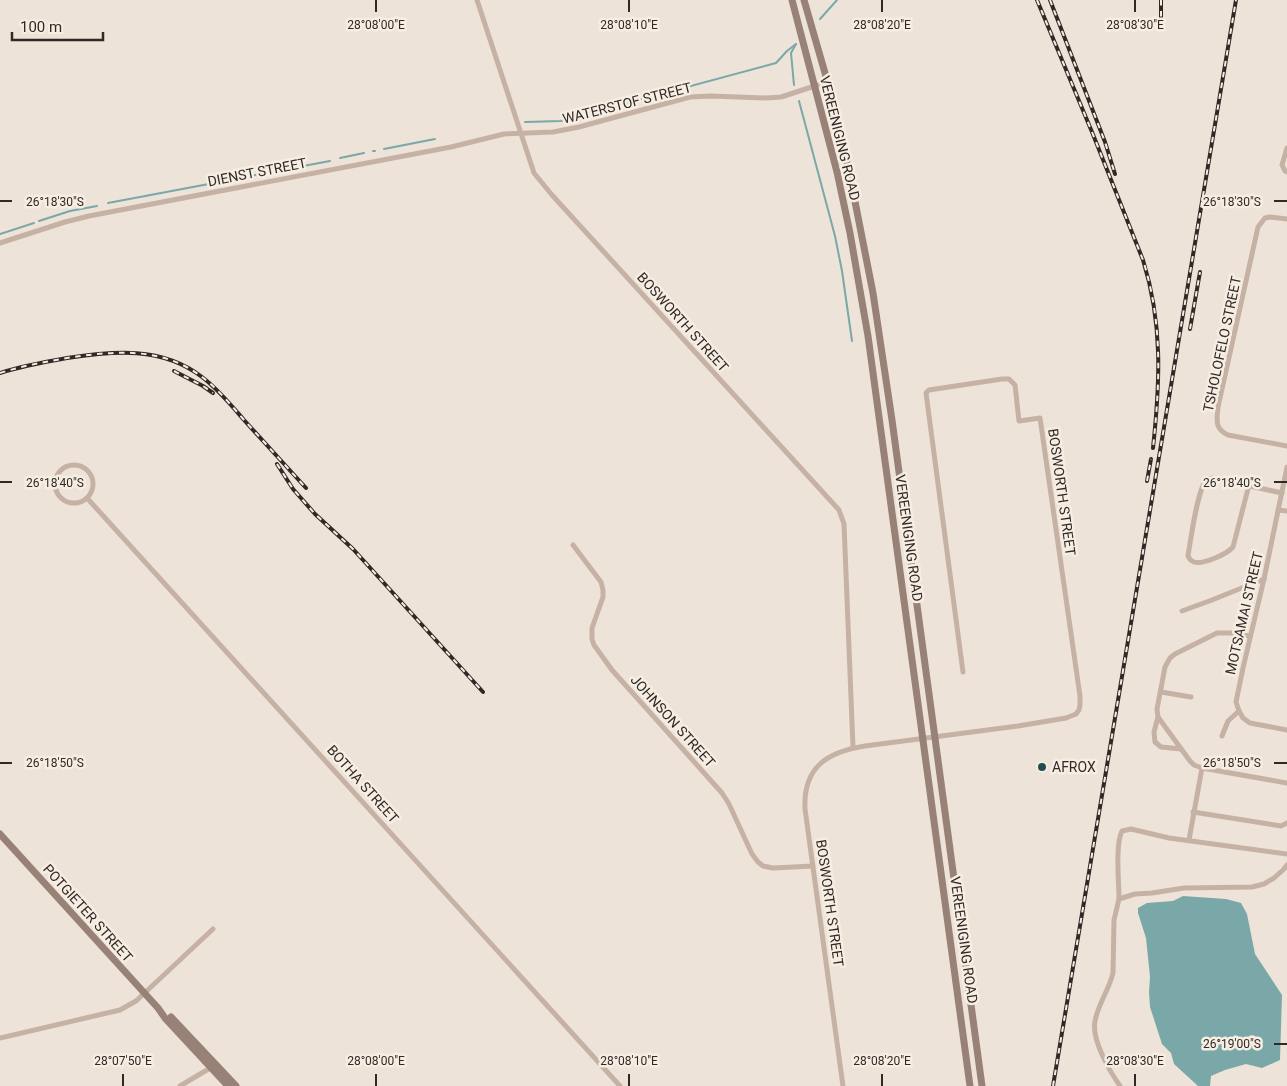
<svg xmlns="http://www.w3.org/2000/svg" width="1287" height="1086" viewBox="0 0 1287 1086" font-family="Roboto,sans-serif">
<rect width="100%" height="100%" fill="#eee3d8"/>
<!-- water -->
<path fill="#7aa8a8" d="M1183 896 1226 899 1241 903 1247 914 1255 954 1282 995 1280 1060 1262 1068 1246 1064 1225 1070 1211 1076 1210 1086H1198L1174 1064 1171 1053 1162 1044 1150 1007 1149 992 1150 977 1146 938 1138 913V908L1147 903 1173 901Z"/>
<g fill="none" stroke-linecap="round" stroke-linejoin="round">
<!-- stream -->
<g stroke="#7aa8a8" stroke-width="2">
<path d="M820 19 837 0"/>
<path d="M794 85 791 53 796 44"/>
<path d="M799 101 835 236 842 271 852 341"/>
<path d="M525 122 561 121 776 63 787 51 796 44"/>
<path d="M384 149 435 139"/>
<path d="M373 151H375"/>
<path d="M340 158 364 153"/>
<path d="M240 178 330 161"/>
<path d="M108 203 230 180"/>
<path d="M39 221 70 211 97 206"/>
<path d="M0 234 34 223"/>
</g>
<!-- minor -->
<g stroke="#c5b2a5" stroke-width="5">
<path d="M477 0 534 173 552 195 839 510 844 524 853 747"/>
<path d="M1287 148 1282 165 1285 171 1287 172"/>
<path d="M1287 219 1270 217 1265 218 1258 227 1218 407C1217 420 1214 428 1228 435L1287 446"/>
<path d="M0 243 65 222 89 216 451 147 504 134 553 132 579 127 690 97 711 96 767 98 781 97 827 82"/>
<circle cx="74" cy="484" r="19"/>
<path d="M1287 467 1264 579 1243 668 1236 702 1239 711 1243 718 1250 723 1287 730"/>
<path d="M1249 485 1233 547C1227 554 1203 565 1194 562 1189 560 1190 559 1188 556 1191 538 1197 492 1206 480L1213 478 1282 493"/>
<path d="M87 498 620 1086"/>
<path d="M1278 510 1287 511"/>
<path d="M573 545 601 582 603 590V597L592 628V639L594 645 612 670 722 793 729 804 752 854 758 862 763 866 773 868 813 866"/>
<path d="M1182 611 1212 600 1264 579"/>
<path d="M1250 636 1233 633H1217L1175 654 1170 658 1165 667 1157 709 1158 717 1190 761 1194 765 1202 768 1287 783"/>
<path d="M1161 692 1191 697"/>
<path d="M1158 717 1154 732 1155 742 1161 747 1181 749"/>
<path d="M1222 736 1228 721 1239 711"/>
<path d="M1193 812 1281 826 1287 823"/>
<path d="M1189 840 1202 768"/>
<path d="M1119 899C1119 882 1115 845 1122 831L1131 829 1169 838 1287 854"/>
<path d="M0 1038 120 1010 136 1001 213 929"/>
<path d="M180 1086 212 1067"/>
<path d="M843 1086 805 809C803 767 827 752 865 746L1018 726 1066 718 1076 714 1079 710 1080 705V696L1040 418 1019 421 1015 385 1009 379H1002L929 390 926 393 963 672"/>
<path d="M1120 1086C1110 1072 1091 1039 1095 1021 1098 1004 1109 990 1113 973L1114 920 1119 899 1135 894 1152 893 1184 888 1252 887 1264 884 1274 878 1283 870 1287 865"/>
</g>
<!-- secondary -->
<g stroke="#988177" stroke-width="7">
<path d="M792 0 837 172 850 233 868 336 970 1086"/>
<path d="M804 0 825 73 849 171 873 293 892 420 982 1086"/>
<path d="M0 834 158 1008 165 1018 228 1086"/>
<path d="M171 1017 236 1086"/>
</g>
<!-- rail casing -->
<g stroke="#312926" stroke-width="4">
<g id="rail">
<path d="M1037 0 1092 132 1143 260C1163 324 1160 382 1153 448"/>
<path d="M1050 0 1105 142 1115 174"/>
<path d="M1161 0V18"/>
<path d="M1190 329 1200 272"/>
<path d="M174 371 203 386 213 393"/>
<path d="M0 373C22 366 44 362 67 358 113 351 162 346 202 377 218 389 231 405 244 420 265 443 285 465 306 488"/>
<path d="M277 464 293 489 315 514 353 549 483 692"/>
<path d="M1147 481 1151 459"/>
<path d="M1053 1086 1236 0"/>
</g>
</g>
<!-- rail -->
<use href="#rail" stroke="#f6ede3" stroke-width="2" stroke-dasharray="5.5" stroke-linecap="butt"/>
</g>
<!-- ticks -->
<path fill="none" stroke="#312926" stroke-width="2" d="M376 0V12M629 0V12M882 0V12M1135 0V12M0 201H12M1274 201H1287M0 482H12M1274 482H1287M0 763H12M1274 763H1287M1274 1044H1287M123 1074V1086M376 1074V1086M629 1074V1086M882 1074V1086M1135 1074V1086"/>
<!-- markers -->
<circle fill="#1f4e4f" stroke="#f6ede3" stroke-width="2" cx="1042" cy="767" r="5"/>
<g text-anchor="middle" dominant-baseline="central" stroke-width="5" stroke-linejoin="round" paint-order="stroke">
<!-- street labels -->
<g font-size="14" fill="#312926" stroke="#f6ede3">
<text transform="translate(627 103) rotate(-14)">WATERSTOF STREET</text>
<text transform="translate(840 138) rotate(76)">VEREENIGING ROAD</text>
<text transform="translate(257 172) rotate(-11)">DIENST STREET</text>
<text transform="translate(683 322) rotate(48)">BOSWORTH STREET</text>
<text transform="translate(1222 344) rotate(-78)">TSHOLOFELO STREET</text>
<text transform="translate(1062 492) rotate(82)">BOSWORTH STREET</text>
<text transform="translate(909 538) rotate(82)">VEREENIGING ROAD</text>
<text transform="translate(1244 613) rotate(-77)">MOTSAMAI STREET</text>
<text transform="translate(673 721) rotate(48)">JOHNSON STREET</text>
<text transform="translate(363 784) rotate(48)">BOTHA STREET</text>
<text transform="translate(830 903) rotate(82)">BOSWORTH STREET</text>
<text transform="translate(88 913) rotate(48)">POTGIETER STREET</text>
<text transform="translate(964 940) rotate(82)">VEREENIGING ROAD</text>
</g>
<!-- poi labels -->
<g font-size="14" fill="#312926" stroke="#f6ede3" text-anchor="start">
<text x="1052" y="767">AFROX</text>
</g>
</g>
<g font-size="12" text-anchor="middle" fill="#312926" stroke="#f6ede3" stroke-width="5" stroke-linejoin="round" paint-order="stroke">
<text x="376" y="29">28°08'00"E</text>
<text x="629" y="29">28°08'10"E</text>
<text x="882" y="29">28°08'20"E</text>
<text x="1135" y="29">28°08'30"E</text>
<text x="55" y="206">26°18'30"S</text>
<text x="1232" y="206">26°18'30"S</text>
<text x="55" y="487">26°18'40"S</text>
<text x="1232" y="487">26°18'40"S</text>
<text x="55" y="767">26°18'50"S</text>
<text x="1232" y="767">26°18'50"S</text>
<text x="1232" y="1048">26°19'00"S</text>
<text x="123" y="1065">28°07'50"E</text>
<text x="376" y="1065">28°08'00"E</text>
<text x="629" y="1065">28°08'10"E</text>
<text x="882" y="1065">28°08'20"E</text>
<text x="1135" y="1065">28°08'30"E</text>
</g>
<!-- scale -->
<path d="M12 32v8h91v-8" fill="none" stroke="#312926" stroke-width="2.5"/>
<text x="20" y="32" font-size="15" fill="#312926" stroke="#f6ede3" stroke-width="4" paint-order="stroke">100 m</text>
</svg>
